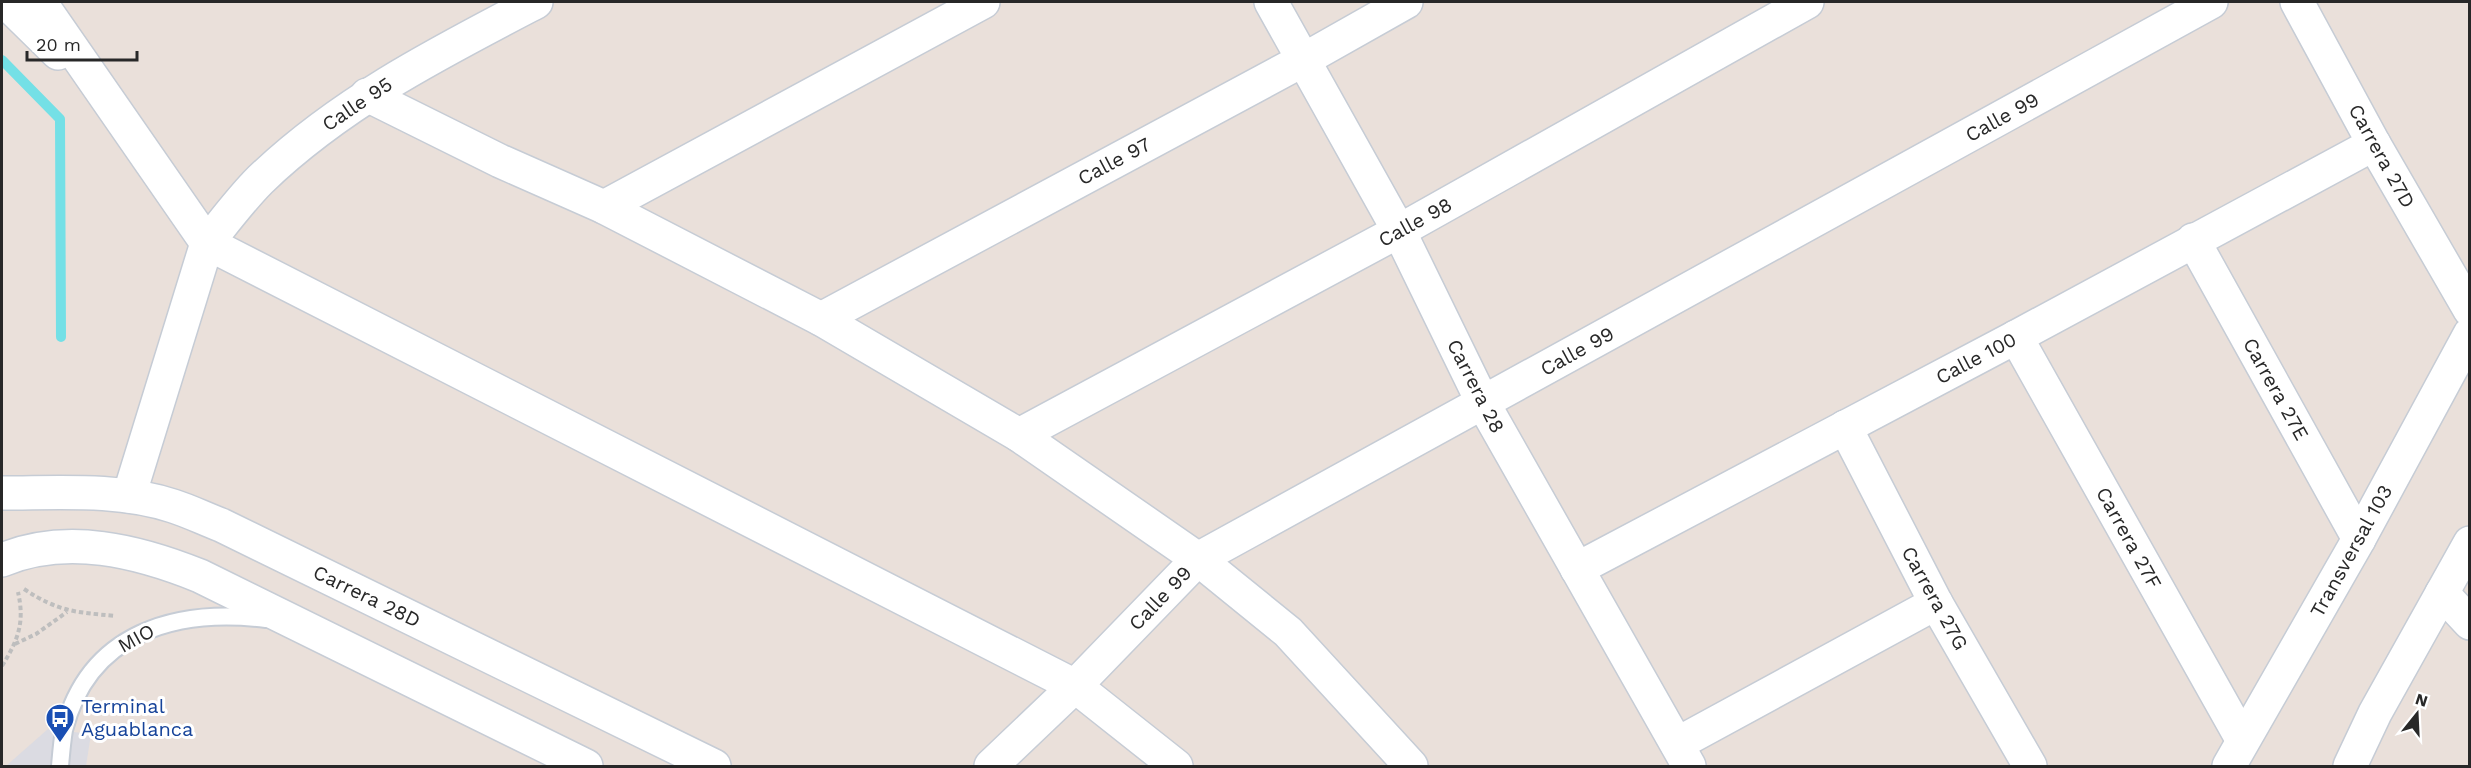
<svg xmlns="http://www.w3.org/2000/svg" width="2471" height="768" viewBox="0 0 2471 768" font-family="'Work Sans',sans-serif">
<rect width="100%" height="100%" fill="#eae0da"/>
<!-- industrial -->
<path fill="#dbdbe2" d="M48 729 91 734 86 766H6Z"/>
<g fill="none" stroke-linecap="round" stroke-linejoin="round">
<!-- stream -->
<path stroke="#74e0e6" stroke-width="10" d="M2 60 60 119 61 337"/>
<!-- service casing -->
<g stroke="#c6ccd5" stroke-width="20">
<path id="service" d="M60 766C61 755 62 742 64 730 89 632 176 608 266 619"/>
</g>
<!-- minor casing -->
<g stroke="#c6ccd5" stroke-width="36">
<g id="minor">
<path d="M6 2 58 53"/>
<path d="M40 2 207 243 129 496"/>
<path d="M536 2C438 53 340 103 260 180 241 199 224 222 207 243L1075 686 1176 766"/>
<path d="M2297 2 2374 144 2470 310"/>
<path d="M367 95 500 161 604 207 821 319 1019 435 1198 559 1288 632 1411 766"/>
<path d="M604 207 983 2"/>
<path d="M2193 240 2359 539"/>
<path d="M821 319 1305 59 1406 2"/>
<path d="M2016 337 2242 739"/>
<path d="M1845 427 1936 603 2030 766"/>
<path d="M1019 435 1399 231 1807 2"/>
<path d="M1577 569 2016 337 2374 144"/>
<path d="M2442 593 2470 623"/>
<path d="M1677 744 1936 603"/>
<path d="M991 766 1075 686 1198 559 2211 2"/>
</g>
</g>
<!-- tertiary casing -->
<g stroke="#c6ccd5" stroke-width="36">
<g id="tertiary">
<path d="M1271 2 1399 231 1483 403 1689 766"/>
<path d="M2 493C58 493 118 488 173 506 189 511 205 519 221 525L714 766"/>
<path d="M2 560C67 533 138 551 200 576L586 766"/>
<path d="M2229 766 2359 539 2470 334"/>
<path d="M2350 766 2375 713 2470 543"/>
</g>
</g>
<!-- path -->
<g stroke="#bebebe" stroke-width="4" stroke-dasharray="4.5 3" stroke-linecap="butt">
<path d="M24 589C59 612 75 612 115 616"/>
<path d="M15 644 36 634 67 612"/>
<path d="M2 666C18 640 25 623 18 592"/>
</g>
<!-- service -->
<use href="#service" stroke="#fff" stroke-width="16"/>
<!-- minor -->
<use href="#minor" stroke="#fff" stroke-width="33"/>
<!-- tertiary -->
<use href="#tertiary" stroke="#fff" stroke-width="33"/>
</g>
<!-- icons -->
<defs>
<g id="bus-pin" transform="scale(1.5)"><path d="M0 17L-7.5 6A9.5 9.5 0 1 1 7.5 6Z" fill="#1a4fb4" stroke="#fff"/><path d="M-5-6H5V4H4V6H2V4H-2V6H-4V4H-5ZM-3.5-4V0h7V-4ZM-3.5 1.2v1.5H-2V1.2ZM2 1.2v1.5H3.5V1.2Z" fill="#fff"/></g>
</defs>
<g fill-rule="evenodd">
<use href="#bus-pin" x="60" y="718"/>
</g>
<g text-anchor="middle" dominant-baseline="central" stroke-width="6" stroke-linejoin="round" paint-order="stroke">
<!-- street labels -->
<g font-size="20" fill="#282828" stroke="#fff">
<text transform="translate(357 104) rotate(-34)">Calle 95</text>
<text transform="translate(2002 117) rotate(-29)">Calle 99</text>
<text transform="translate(2382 156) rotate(61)">Carrera 27D</text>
<text transform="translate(1114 161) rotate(-28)">Calle 97</text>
<text transform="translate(1415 222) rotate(-29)">Calle 98</text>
<text transform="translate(1577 351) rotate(-29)">Calle 99</text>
<text transform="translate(1976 358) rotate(-28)">Calle 100</text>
<text transform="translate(1476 386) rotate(63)">Carrera 28</text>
<text transform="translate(2276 389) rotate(61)">Carrera 27E</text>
<text transform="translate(2129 538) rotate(61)">Carrera 27F</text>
<text transform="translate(2351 551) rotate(-61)">Transversal 103</text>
<text transform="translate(367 596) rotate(26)">Carrera 28D</text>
<text transform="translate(1160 598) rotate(-46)">Calle 99</text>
<text transform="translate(1935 598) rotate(61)">Carrera 27G</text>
<text transform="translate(136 638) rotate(-29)">MIO</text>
</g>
<!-- transit labels -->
<g font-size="20" fill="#164399" stroke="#fff" text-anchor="start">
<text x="81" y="706">Terminal<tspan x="81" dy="23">Aguablanca</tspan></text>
</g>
</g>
<!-- border -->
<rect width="2471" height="768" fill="none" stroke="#282828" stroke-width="6"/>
<!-- north arrow -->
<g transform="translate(2417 714) rotate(18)" stroke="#ffffff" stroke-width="4.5" paint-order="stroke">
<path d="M0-4.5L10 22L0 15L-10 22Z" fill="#282828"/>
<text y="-9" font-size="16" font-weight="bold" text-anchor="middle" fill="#282828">N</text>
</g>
<!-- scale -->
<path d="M27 51v9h110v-9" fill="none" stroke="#282828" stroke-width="3"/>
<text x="36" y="51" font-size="18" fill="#282828" stroke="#ffffff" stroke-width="4.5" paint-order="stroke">20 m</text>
</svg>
